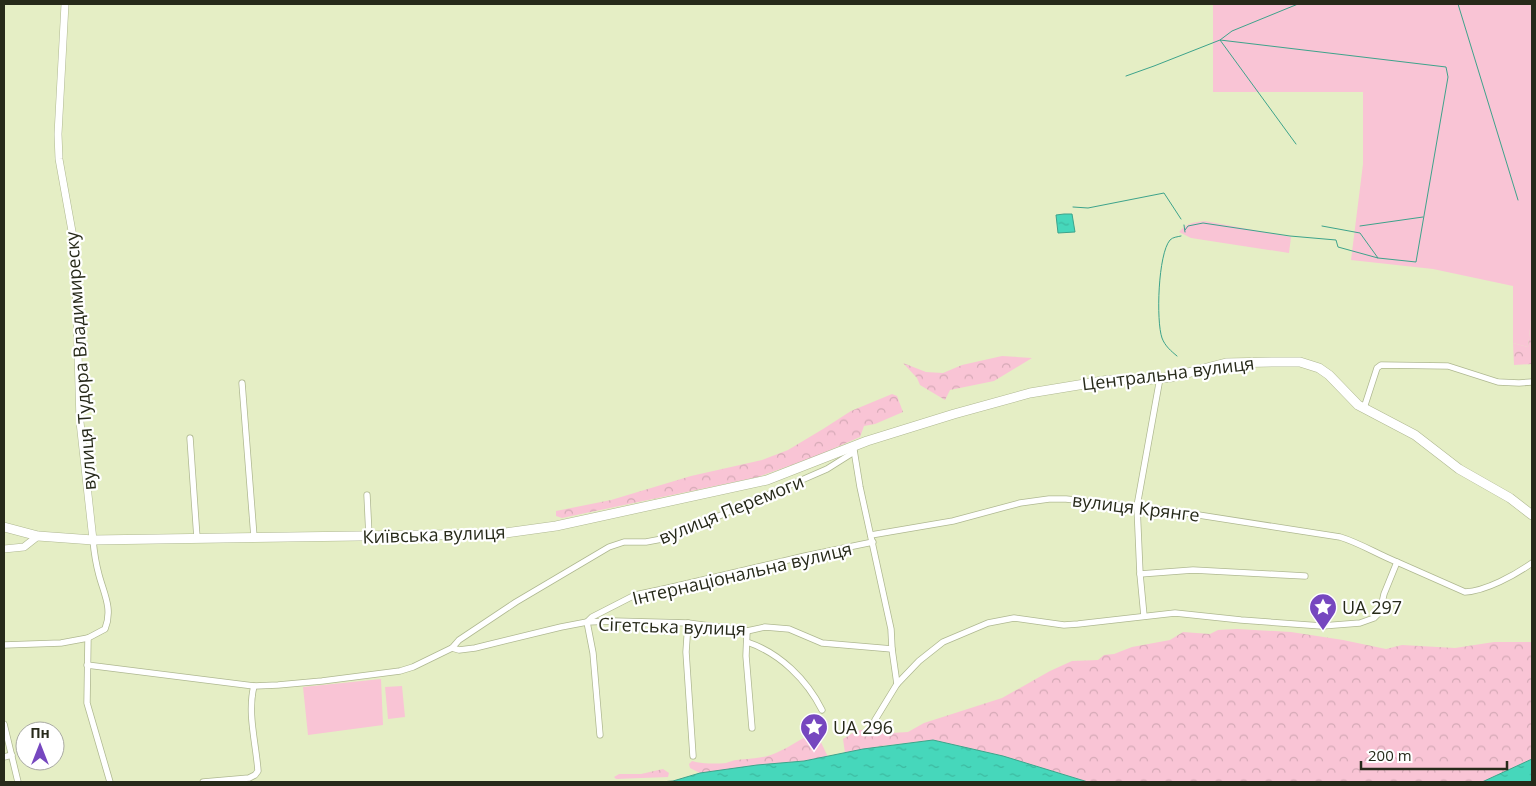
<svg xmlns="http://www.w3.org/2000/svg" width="1536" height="786" viewBox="0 0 1536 786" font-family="'Open Sans',sans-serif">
<defs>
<pattern id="forest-crowns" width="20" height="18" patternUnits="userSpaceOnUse" patternTransform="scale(1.25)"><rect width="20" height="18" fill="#f9c4d5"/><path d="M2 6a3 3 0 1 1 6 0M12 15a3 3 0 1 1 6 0" fill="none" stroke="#d5a9b6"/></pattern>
<pattern id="water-ripples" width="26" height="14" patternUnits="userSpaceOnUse" patternTransform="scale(1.25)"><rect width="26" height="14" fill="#46d7bb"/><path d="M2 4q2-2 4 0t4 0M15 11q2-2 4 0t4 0" fill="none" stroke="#3db9a0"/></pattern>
</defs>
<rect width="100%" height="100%" fill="#e5eec5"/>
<!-- grass -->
<g fill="#f9c4d5">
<path d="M1213 4H1532V310L1528 347 1513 343V286L1433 269 1351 260 1363 164V92H1213Z"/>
<path d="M1205 221 1291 237 1289 253 1191 238 1179 232C1187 223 1194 222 1205 221Z"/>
<path d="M381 679 383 725 308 735 303 687Z"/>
<path d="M402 686 405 717 388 719 385 687Z"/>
</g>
<!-- forest -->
<g fill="url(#forest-crowns)">
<path d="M1532 310V364L1514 365 1513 343 1528 347Z"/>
<path d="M1002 356 1032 358 994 381 950 390 945 400 920 385 917 378 903 363 926 372 943 373 962 365Z"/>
<path d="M892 394 897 396 903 412 875 424 864 426 860 437 814 457 758 477 562 518 556 516V511L611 500 691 476 762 460 788 450 823 429 851 411Z"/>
<path d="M1237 629 1291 632 1343 640 1386 649 1402 645 1455 648 1494 642H1532V759L1482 782H1088L1003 756 932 740 881 746 845 753 843 739 856 731 872 728 891 733 908 732 924 723 1002 698 1050 671 1072 661 1098 660 1104 655 1114 654 1132 647 1170 640 1183 632 1210 634 1218 630Z"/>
<path d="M817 734 828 757 804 761 757 765 700 773 690 768 689 764 692 761C702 764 716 764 726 763 730 762 733 760 737 760 755 758 765 759 782 750 794 745 804 735 817 734Z"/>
<path d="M663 769 669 773 668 777 616 779 614 777 619 774H641Z"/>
</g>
<!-- water -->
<g fill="url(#water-ripples)" stroke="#3da38b">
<path d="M1064 214H1072L1075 232 1058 233 1056 215Z"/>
<path d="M933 740 1003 756 1088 782H660L673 781 700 773 757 765 804 761 863 749Z"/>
<path d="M1532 759V782H1482Z"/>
</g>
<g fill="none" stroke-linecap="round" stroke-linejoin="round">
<!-- stream -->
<g stroke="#3da38b" stroke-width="1">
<path d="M1458 4 1518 200"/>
<path d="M1126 76 1154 66 1220 40 1232 31 1298 4"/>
<path d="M1296 144 1220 40 1446 67 1448 77 1416 262 1378 258"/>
<path d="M1073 207 1088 208 1164 193 1181 219"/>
<path d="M1184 225 1185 232"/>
<path d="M1360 226 1423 217"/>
<path d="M1185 230 1188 226 1203 223 1290 236 1336 240 1338 247 1378 258 1360 233 1322 226"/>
<path d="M1177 356C1171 351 1165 346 1162 338 1156 321 1158 254 1170 240 1173 237 1177 237 1181 236"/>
</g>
<!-- minor casing -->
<g stroke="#afb891" stroke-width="7">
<g id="minor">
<path d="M242 383 254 537"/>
<path d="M1364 408 1377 368 1381 365 1448 366 1498 382 1519 383 1532 382"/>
<path d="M190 438 197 538"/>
<path d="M854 450 860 487 891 629 892 649 897 684"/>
<path d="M367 495 369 536"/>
<path d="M871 535 953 521 1020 503 1049 499H1066L1173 511 1340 537C1360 543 1377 554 1397 562"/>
<path d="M93 540C94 551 96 564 99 575 104 594 113 609 105 629L88 638 87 703 110 782"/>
<path d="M1140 574 1193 570 1305 576"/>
<path d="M1144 616 1140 574 1137 506 1160 378"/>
<path d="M688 623 686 652 693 756"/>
<path d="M747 631 746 656 752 728"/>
<path d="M747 642C780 653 807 680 822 710"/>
<path d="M4 645 61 643 88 638"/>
<path d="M452 648 459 650 475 648 561 627 587 622 614 621 688 623 747 631 765 627 789 629 822 643 892 649"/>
<path d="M87 665 254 686 278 685 322 681 400 671 413 667 452 648 459 640 516 602 609 547 624 542H646L662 539 689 529 827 469 854 452"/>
<path d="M875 720 897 684 919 661 943 642 988 623 1014 618 1064 625 1078 624 1175 613 1241 620 1322 626 1360 623 1374 618 1380 612 1384 594 1397 562 1465 592C1486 591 1515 575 1532 563"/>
<path d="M4 724 18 782"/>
<path d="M600 735 593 653 587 622 592 617 635 595 668 588 805 556 873 542"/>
<path d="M4 757 12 755"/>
<path d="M203 782 249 778 255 775 258 771C256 743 247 713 254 686"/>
</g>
</g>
<!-- tertiary casing -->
<g stroke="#afb891" stroke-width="8">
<g id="tertiary">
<path d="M65 4 58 134 59 159 75 248 80 422 93 540"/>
<path d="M4 549 24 547 38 536"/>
</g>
</g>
<!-- primary casing -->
<g stroke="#afb891" stroke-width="10">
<path id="primary" d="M4 527 38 536 93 540 498 534 556 526 767 480 867 441 954 414 1030 393 1109 380H1144L1172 377 1226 363 1275 362H1300L1319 368 1329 375 1358 405 1415 435 1459 469 1510 498 1532 515"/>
</g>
<!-- minor -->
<use href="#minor" stroke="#fff" stroke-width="5.5"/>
<!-- tertiary -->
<use href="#tertiary" stroke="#fff" stroke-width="7"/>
<!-- primary -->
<use href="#primary" stroke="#fff" stroke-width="9"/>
</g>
<!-- icons -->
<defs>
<g id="sight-pin" transform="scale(1.4375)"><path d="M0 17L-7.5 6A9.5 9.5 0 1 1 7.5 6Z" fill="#7647bf" stroke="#fff"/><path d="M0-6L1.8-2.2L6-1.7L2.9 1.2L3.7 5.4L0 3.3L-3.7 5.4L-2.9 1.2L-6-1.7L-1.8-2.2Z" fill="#fff"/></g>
</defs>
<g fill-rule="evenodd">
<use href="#sight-pin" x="1323" y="607"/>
<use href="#sight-pin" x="814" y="727"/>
</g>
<g text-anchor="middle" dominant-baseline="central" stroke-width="4.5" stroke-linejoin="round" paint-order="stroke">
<!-- street labels -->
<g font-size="18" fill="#272a1a" stroke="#fff">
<text transform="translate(80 361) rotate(-94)">вулиця Тудора Владимиреску</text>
<text transform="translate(1168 373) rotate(-7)">Центральна вулиця</text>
<text transform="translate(1136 507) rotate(7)">вулиця Крянге</text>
<text transform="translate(731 509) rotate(-22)">вулиця Перемоги</text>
<text transform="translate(434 534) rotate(-2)">Київська вулиця</text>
<text transform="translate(742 573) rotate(-13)">Інтернаціональна вулиця</text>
<text transform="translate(672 626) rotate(2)">Сігетська вулиця</text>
</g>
<!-- poi labels -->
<g font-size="18" fill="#272a1a" stroke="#fff" text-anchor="start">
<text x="1342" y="607">UA 297</text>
<text x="833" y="727">UA 296</text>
</g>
</g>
<!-- border -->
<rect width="1536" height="786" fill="none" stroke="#272a1a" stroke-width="10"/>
<!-- north arrow -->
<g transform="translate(40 746)"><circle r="24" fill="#ffffff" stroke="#a9aaa3"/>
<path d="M0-4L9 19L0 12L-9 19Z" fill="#7647bf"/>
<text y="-8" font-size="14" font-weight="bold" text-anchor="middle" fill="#272a1a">Пн</text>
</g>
<!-- scale -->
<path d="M1361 761v8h146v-8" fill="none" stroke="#272a1a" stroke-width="2.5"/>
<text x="1368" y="761" font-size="15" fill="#272a1a" stroke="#ffffff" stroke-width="4" paint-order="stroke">200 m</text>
</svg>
